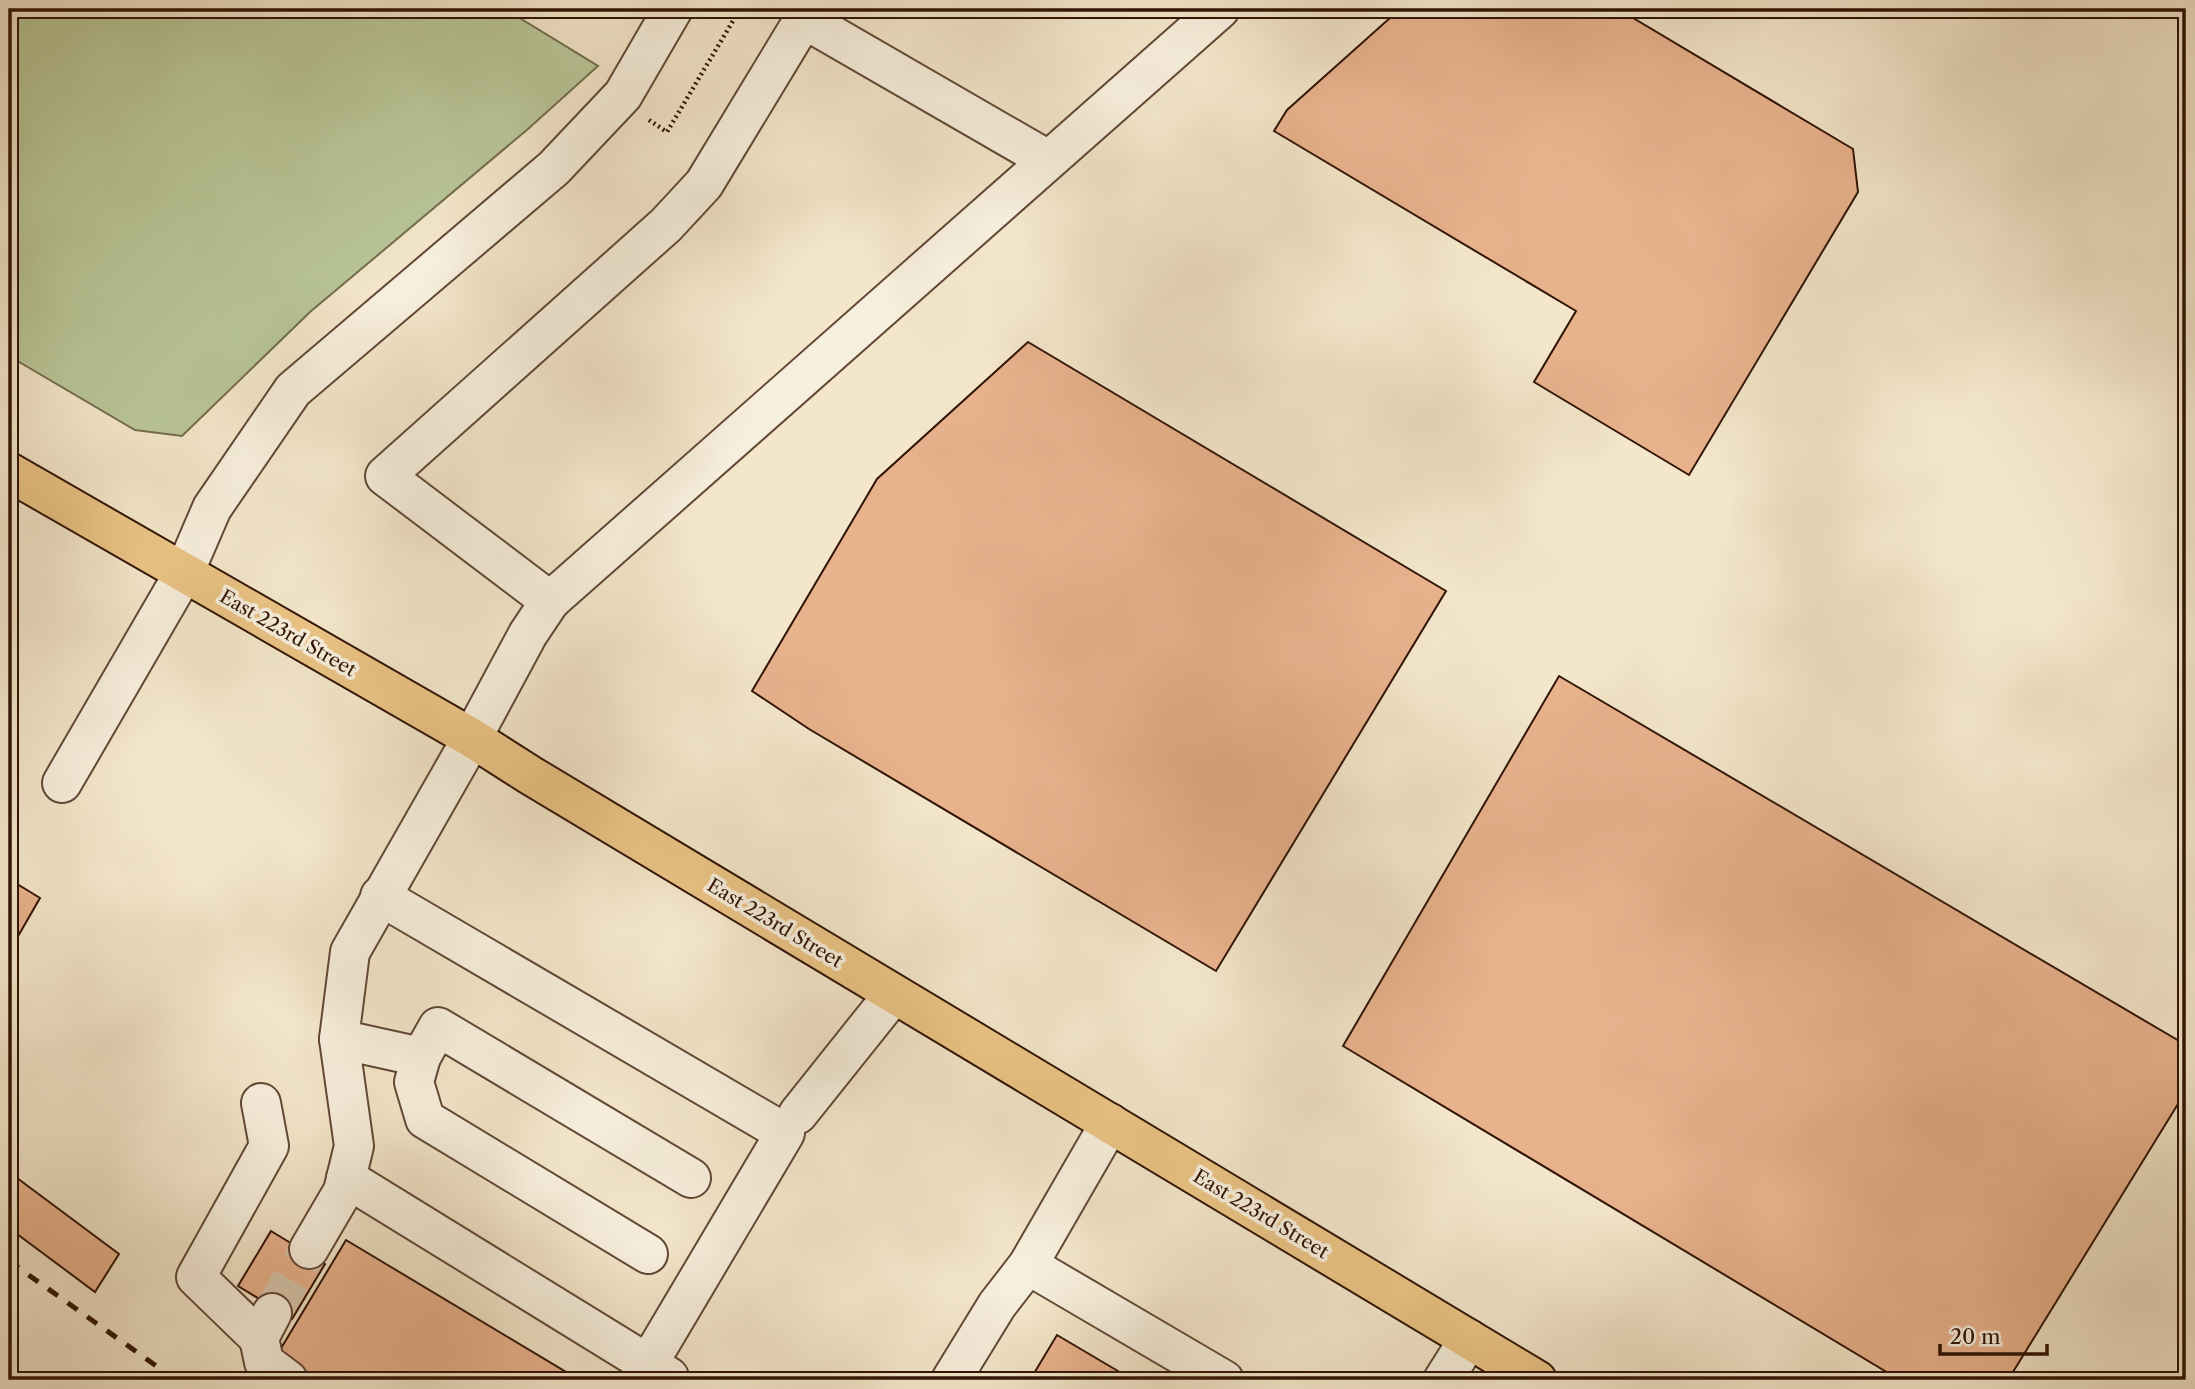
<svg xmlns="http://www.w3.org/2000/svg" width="2195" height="1389" viewBox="0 0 2195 1389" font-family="'Libre Caslon Text',serif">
<rect width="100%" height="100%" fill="#f3e6ca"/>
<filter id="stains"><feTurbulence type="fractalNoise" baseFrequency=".00286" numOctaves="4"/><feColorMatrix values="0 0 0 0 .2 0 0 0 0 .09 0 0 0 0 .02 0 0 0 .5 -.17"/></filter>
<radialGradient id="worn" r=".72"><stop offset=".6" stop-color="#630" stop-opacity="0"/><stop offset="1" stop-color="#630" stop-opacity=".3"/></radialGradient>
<!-- green -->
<path fill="#b9c698" stroke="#746d4e" stroke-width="2" d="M9 9H505L598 66 528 129 310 312 182 436 135 430 9 356Z"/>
<!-- building -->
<g fill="#e8b28d" stroke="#301405" stroke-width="2">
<path d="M1400 9H1618L1853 149 1858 192 1689 475 1534 382 1576 311 1274 131 1287 110Z"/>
<path d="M1028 342 1446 591 1216 971 809 729 752 691 877 479Z"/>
<path d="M1559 676 2186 1045V1091L2008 1380H1900L1343 1046Z"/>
<path d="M9 879 40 898 13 945 9 943Z"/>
<path d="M9 1172 119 1254 95 1292 9 1228Z"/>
<path d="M271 1231 325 1264 292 1319 238 1286Z"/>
<path d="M346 1240 566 1372 562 1380H320L277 1355Z"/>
<path d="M1057 1335 1133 1380H1030Z"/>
<path d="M989 1373 1002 1380H985Z"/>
</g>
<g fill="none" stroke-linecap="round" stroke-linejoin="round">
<!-- minor-tunnel -->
<path stroke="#d6c6ac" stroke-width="38" stroke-dasharray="38 19" stroke-linecap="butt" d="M272 1313 309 1249"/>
<!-- minor casing -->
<g stroke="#614836" stroke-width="42">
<g id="minor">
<path d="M810 9 704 184 666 225 385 476 550 601 1220 9"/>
<path d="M804 19 1048 160"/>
<path d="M62 783 184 573 212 508 293 390 554 168 623 95 673 9"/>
<path d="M380 896 785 1133 648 1364"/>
<path d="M339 1039 421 1057 414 1082 425 1119 648 1254"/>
<path d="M421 1057 438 1027 691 1178"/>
<path d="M798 1114 893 995"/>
<path d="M346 1178 669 1377"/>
<path d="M309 1249 343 1191 354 1146 339 1039 350 952 472 738 528 634 550 601"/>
<path d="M1028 1265 1224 1380"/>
<path d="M272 1313 259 1338 264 1362 288 1380"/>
<path d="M259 1338 196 1277 269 1146 261 1103"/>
<path d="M951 1380 997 1305 1028 1265 1110 1123"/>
<path d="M1443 1380 1469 1339"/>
</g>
</g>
<!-- major casing -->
<g stroke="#301405" stroke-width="42">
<path id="major" d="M9 472 472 738 530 775 1537 1380"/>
</g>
<!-- path -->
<path stroke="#301405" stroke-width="4.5" stroke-dasharray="2 3.5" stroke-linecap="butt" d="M649 120 667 132 740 9"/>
<!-- minor -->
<use href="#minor" stroke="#f7efdd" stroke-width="38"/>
<!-- major -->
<use href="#major" stroke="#eac385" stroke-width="38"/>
<!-- rail -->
<path stroke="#301405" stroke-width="5" stroke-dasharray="12 12" stroke-linecap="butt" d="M9 1261 176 1380"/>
</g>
<g text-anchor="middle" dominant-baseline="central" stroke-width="7" stroke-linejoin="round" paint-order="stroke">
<!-- street labels -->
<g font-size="19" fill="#301405" stroke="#f7efdd">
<text transform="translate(288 633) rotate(30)">East 223rd Street</text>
<text transform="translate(775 923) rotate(31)">East 223rd Street</text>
<text transform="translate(1261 1214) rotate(31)">East 223rd Street</text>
</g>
</g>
<!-- margin -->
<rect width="2195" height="1389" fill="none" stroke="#f3e6ca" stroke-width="35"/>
<rect x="10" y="10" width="2174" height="1368" fill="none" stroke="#301405" stroke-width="3.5"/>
<rect x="18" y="18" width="2160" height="1354" fill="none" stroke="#301405" stroke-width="2"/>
<!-- scale -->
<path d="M1940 1344v10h107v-10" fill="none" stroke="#301405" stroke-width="3.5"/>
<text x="1950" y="1344" font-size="21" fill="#301405" stroke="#f7efdd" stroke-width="5" paint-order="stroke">20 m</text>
<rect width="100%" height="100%" filter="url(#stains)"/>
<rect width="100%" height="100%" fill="url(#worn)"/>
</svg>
